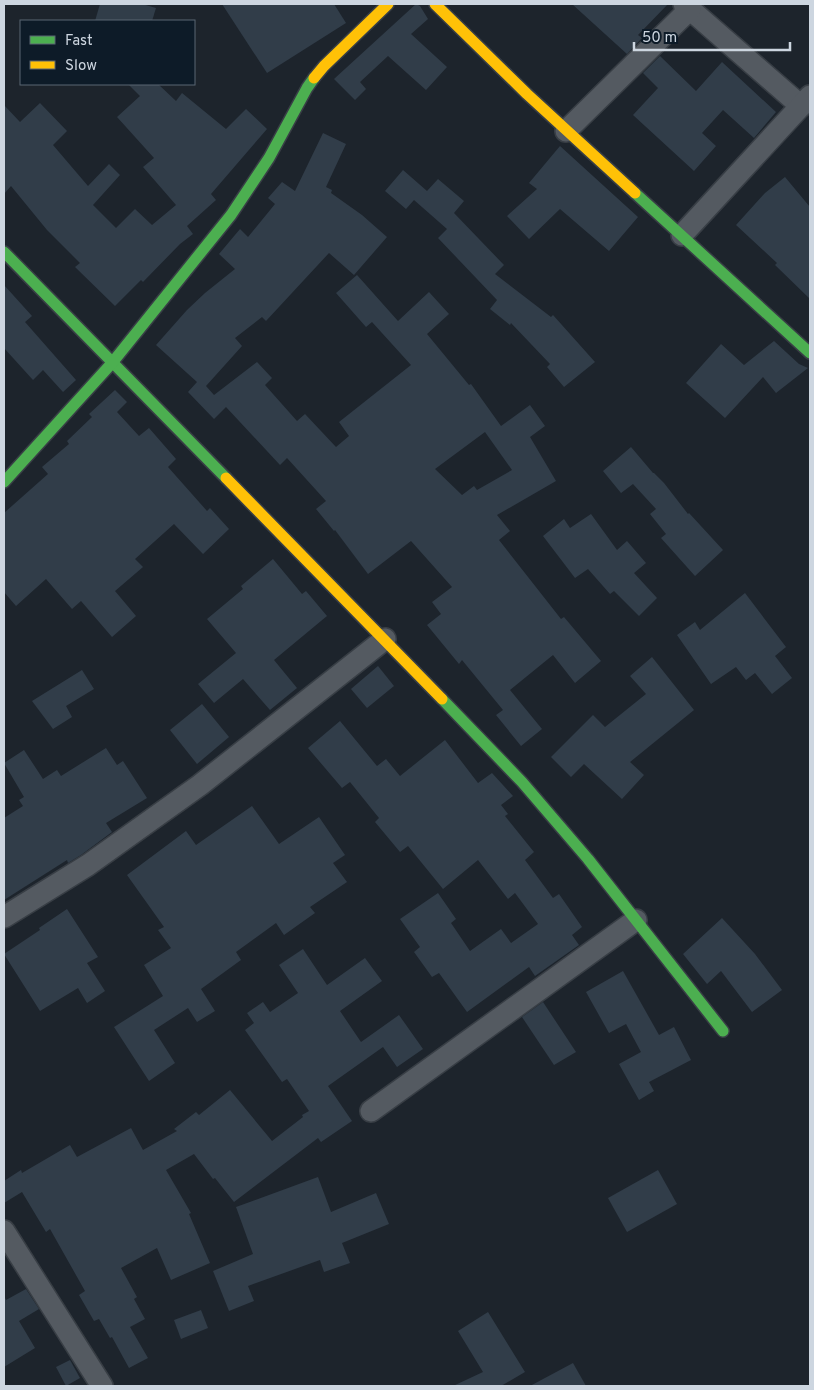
<svg xmlns="http://www.w3.org/2000/svg" width="814" height="1390" viewBox="0 0 814 1390" font-family="Overpass,sans-serif">
<rect width="100%" height="100%" fill="#1d242c"/>
<!-- building -->
<g fill="#313d49" fill-rule="evenodd">
<path d="M100 4H142L156 8 152 21H95Z"/>
<path d="M222 4H334L346 23 267 73Z"/>
<path d="M416 4 420 6 428 19 411 34 447 67 426 90 388 56 360 82 366 89 355 100 334 79Z"/>
<path d="M572 4H668L638 35 642 38 627 54Z"/>
<path d="M660 56 696 91 722 62 776 112 754 138 723 110 702 133 716 146 694 171 633 115 658 88 643 73Z"/>
<path d="M128 84H158L176 101 182 93 226 129 246 109 267 129 211 194 216 200 187 226 193 234 180 244 143 282 141 280 115 306 75 267 80 263 47 230 11 186 4 194V105L20 122 40 103 67 131 53 145 88 186 109 164 120 175 93 205 116 228 135 209 152 225 176 205 143 167 154 158 117 117 140 96Z"/>
<path d="M323 133 346 144 326 187 332 190 331 193 362 215 387 237 354 275 329 253 266 321 262 317 235 338 242 346 206 386 214 395 257 362 272 378 265 385 297 421 305 414 336 447 349 436 339 422 411 365 372 322 366 327 336 293 357 275 398 321 429 292 449 314 427 334 469 385 471 384 501 426 530 405 545 426 530 437 556 481 497 515 510 531 499 540 561 619 564 617 601 661 575 683 553 655 510 690 542 729 521 746 496 715 503 710 462 660 459 664 427 625 441 614 432 602 452 587 411 541 368 574 335 530 334 531 316 509 326 501 287 458 280 465 226 407 214 419 188 392 197 382 156 345 187 310 205 293 235 269 219 254 240 229 248 237 275 204 268 198 282 182 295 191ZM485 432 512 470 477 490 474 486 462 495 435 469Z"/>
<path d="M560 146 638 217 609 251 560 209 529 239 507 216 537 189 529 183Z"/>
<path d="M403 170 427 191 438 179 464 201 454 213 504 265 495 274 551 317 553 315 595 362 564 387 547 367 550 364 511 323 510 325 490 309 497 300 438 238 447 229 414 200 406 209 385 191Z"/>
<path d="M785 177 810 207V299L775 265 777 263 736 225 765 193Z"/>
<path d="M4 285 32 316 25 322 76 380 63 392 43 370 33 380 4 348Z"/>
<path d="M774 341 799 364 808 368 776 393 763 377 725 418 686 383 721 344 744 365Z"/>
<path d="M115 390 127 402 117 412 139 436 149 428 176 459 168 467 207 511 210 508 229 529 203 554 174 524 135 559 143 567 115 591 136 616 112 637 81 601 72 609 46 579 16 606 4 592V513L48 474 42 467 69 444 67 441 92 417 89 414Z"/>
<path d="M631 447 653 473H654L664 483 688 514 689 513 723 550 695 576 661 538 666 534 650 514 656 509 633 484 621 493 603 471Z"/>
<path d="M591 514 617 550 627 541 646 563 634 573 657 598 639 616 614 591 610 594 588 569 575 578 543 536 564 519 570 528Z"/>
<path d="M273 559 302 594 306 591 327 616 274 660 297 688 270 710 243 679 214 703 198 684 236 653 207 619 243 589 241 586Z"/>
<path d="M745 593 786 647 775 656 792 678 772 694 755 673 746 680 736 667 711 684 677 635 695 622 700 630Z"/>
<path d="M652 657 694 710 630 762 644 775 622 799 584 764 571 777 551 757 593 715 605 727 646 694 630 676Z"/>
<path d="M378 666 394 686 367 708 351 689Z"/>
<path d="M82 670 94 689 66 706 72 717 53 729 32 701Z"/>
<path d="M202 704 229 737 197 764 170 730Z"/>
<path d="M340 721 377 766 386 759 400 776 445 740 478 783 492 773 513 796 501 805 508 814 505 816 534 852 525 860 553 898 559 894 582 927 572 935 579 945 535 976 529 967 467 1012 439 973 432 977 414 952 420 947 400 919 438 893 456 919 451 923 470 951 501 929 511 943 538 924 515 893 508 899 478 860 443 889 408 846 400 852 375 822 379 818 350 782 342 788 308 748Z"/>
<path d="M106 748 117 765 123 761 147 798 106 823 112 832 81 855 68 863 67 860 4 900V818L23 806 19 800 24 797 4 763 24 750 43 779 57 770 61 776Z"/>
<path d="M252 806 279 844 319 817 345 855 333 863 347 882 310 907 315 913 284 935 276 923 236 952 241 960 201 989 215 1011 197 1022 188 1008 154 1030 175 1063 149 1081 114 1027 163 996 144 965 171 948 158 930 164 927 127 875 186 831 196 845Z"/>
<path d="M67 909 98 957 87 963 105 991 87 1003 78 988 40 1011 4 954 40 930 39 928Z"/>
<path d="M722 918 755 954 782 990 752 1012 721 971 707 984 683 954Z"/>
<path d="M303 949 327 985 365 958 382 981 340 1011 361 1042 399 1015 423 1049 397 1067 383 1047 328 1086 352 1121 321 1142 318 1138 234 1202 215 1178 213 1179 194 1154 166 1170 191 1213 189 1214 210 1263 171 1280 157 1248 121 1268 137 1297 134 1299 145 1319 130 1327 148 1358 129 1368 112 1337 110 1338 99 1319 94 1321 79 1295 85 1291 50 1229 46 1232 22 1192 4 1203V1181L21 1170 22 1173 70 1145 77 1157 131 1128 143 1150 177 1131 174 1129 196 1112 199 1115 230 1090 272 1141 303 1117 302 1115 309 1111 287 1079 282 1082 245 1030 254 1023 247 1013 263 1002 270 1012 298 993 279 965Z"/>
<path d="M623 971 659 1035 674 1027 691 1060 649 1082 654 1091 639 1100 619 1064 641 1052 626 1024 609 1033 586 992Z"/>
<path d="M543 1002 576 1052 554 1065 522 1017Z"/>
<path d="M658 1170 677 1204 627 1232 608 1198Z"/>
<path d="M318 1177 331 1212 376 1193 389 1224 342 1243 350 1263 324 1272 320 1260 248 1286 254 1301 229 1311 213 1271 253 1254 236 1207Z"/>
<path d="M26 1289 39 1309 19 1321 35 1348 4 1367V1296L6 1300Z"/>
<path d="M201 1310 208 1328 181 1339 174 1320Z"/>
<path d="M488 1312 525 1372 501 1386H453L483 1372 458 1331Z"/>
<path d="M70 1360 80 1378 66 1386 56 1367Z"/>
<path d="M573 1363 586 1386H530Z"/>
</g>
<g fill="none" stroke-linecap="round" stroke-linejoin="round">
<!-- street casing -->
<g stroke="#383e45" stroke-width="24">
<g id="street">
<path d="M684 4 801 106"/>
<path d="M566 131 690 9"/>
<path d="M682 235 810 96"/>
<path d="M4 917 88 865 200 785 385 639"/>
<path d="M371 1111 636 920"/>
<path d="M4 1231 102 1386"/>
</g>
</g>
<!-- fast casing -->
<g stroke="#383e45" stroke-width="14">
<g id="fast">
<path d="M635 193 810 353"/>
<path d="M4 252 226 478"/>
<path d="M4 482 112 363 231 215 269 158 307 88 314 78"/>
<path d="M442 699 522 782 588 859 723 1031"/>
</g>
</g>
<!-- slow casing -->
<g stroke="#383e45" stroke-width="14">
<g id="slow">
<path d="M435 4 527 94 635 193"/>
<path d="M314 78 324 66 388 4"/>
<path d="M226 478 442 699"/>
</g>
</g>
<!-- street -->
<use href="#street" stroke="#545a61" stroke-width="21"/>
<!-- fast -->
<use href="#fast" stroke="#4caf50" stroke-width="11"/>
<!-- slow -->
<use href="#slow" stroke="#ffc107" stroke-width="11"/>
</g>
<!-- border -->
<rect width="814" height="1390" fill="none" stroke="#cdd6e0" stroke-width="10"/>
<!-- legend -->
<rect x="20" y="20" width="175" height="65" fill="#0d1b28" stroke="#5a6672"/>
<rect x="30" y="36" width="25" height="8" fill="#4caf50" stroke="#5a6672"/>
<text x="65" y="45" font-size="15" fill="#cdd6e0">Fast</text>
<rect x="30" y="61" width="25" height="8" fill="#ffc107" stroke="#5a6672"/>
<text x="65" y="70" font-size="15" fill="#cdd6e0">Slow</text>
<!-- scale -->
<path d="M634 42v8h156v-8" fill="none" stroke="#cdd6e0" stroke-width="2.5"/>
<text x="642" y="42" font-size="15" fill="#cdd6e0" stroke="#0d1b28" stroke-width="4" paint-order="stroke">50 m</text>
</svg>
